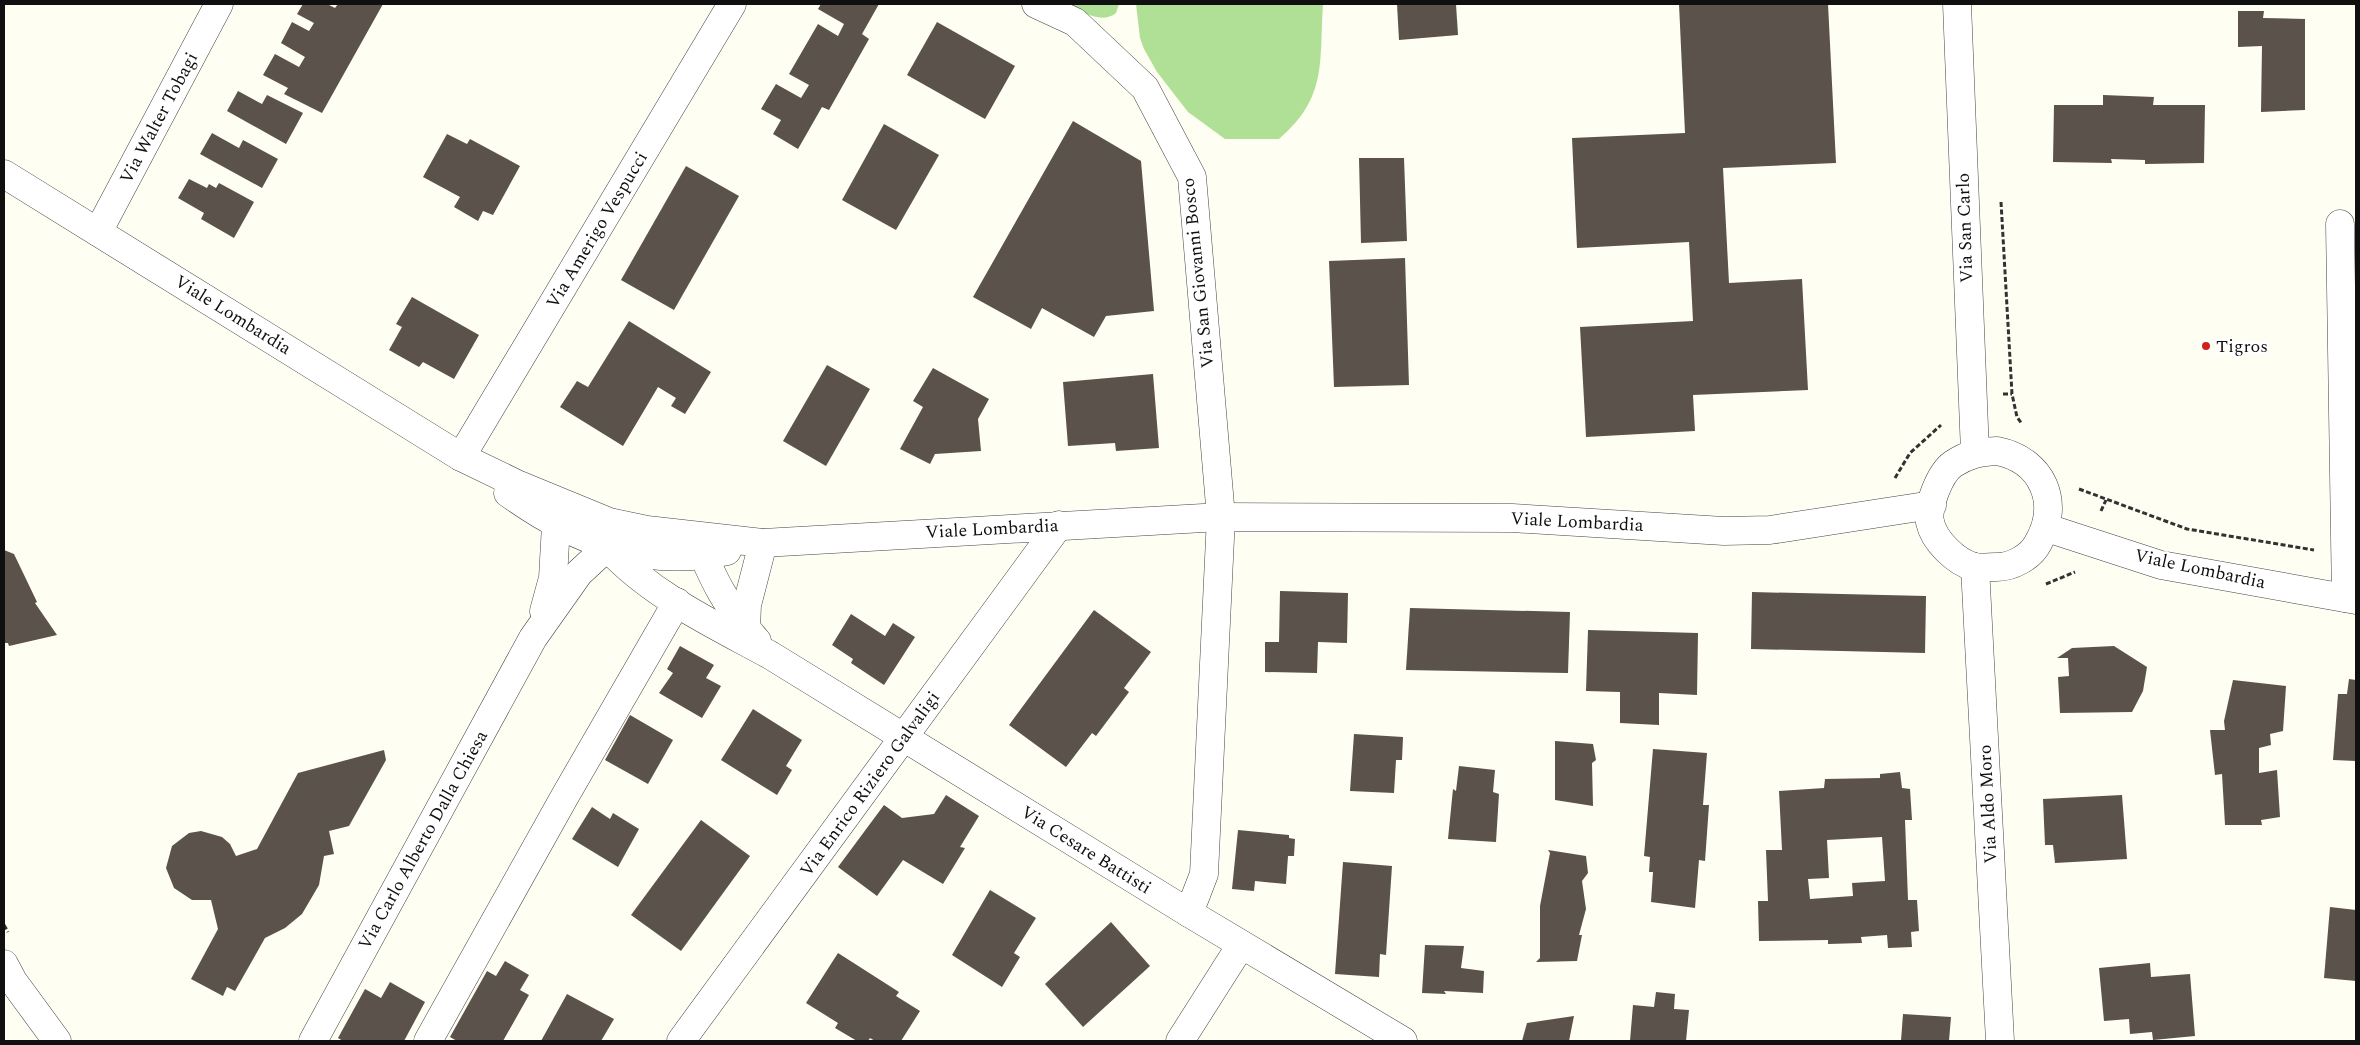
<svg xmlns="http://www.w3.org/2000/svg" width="2360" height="1045" viewBox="0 0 2360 1045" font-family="Spectral,serif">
<rect width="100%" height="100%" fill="#fffef2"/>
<!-- forest -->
<g fill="#b0e095">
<path d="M1067 4H1119L1116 13C1101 25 1082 11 1067 4Z"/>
<path d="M1136 4H1323C1319 62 1328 97 1279 139H1225L1188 112 1157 72 1144 49 1140 38Z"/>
</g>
<!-- building -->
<g fill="#5a524b" fill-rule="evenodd">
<path d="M303 4H327L335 8 338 4H383L322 113 284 94 288 88 263 75 275 54 299 67 305 57 281 43 292 22 309 31 314 23 297 14Z"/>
<path d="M821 4H879L862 34 869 39 829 110 822 107 798 149 773 134 781 120 761 109 776 84 801 98 809 85 789 74 818 24 838 36 844 24 818 9Z"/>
<path d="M1397 4H1456L1458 35 1399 40Z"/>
<path d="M1679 4H1828L1836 163 1723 168 1729 283 1802 279 1808 390 1693 395 1695 431 1586 437 1580 327 1693 321 1689 242 1577 248 1572 138 1685 133Z"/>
<path d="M2238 11H2264L2263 18 2305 19V110L2261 112 2262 46 2238 47Z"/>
<path d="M937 22 1015 66 985 119 907 75Z"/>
<path d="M238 91 262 104 267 95 303 113 286 144 227 111Z"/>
<path d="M2103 95 2154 97 2153 105H2205L2204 163 2145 164V160L2111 159 2112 163 2053 162 2054 105H2103Z"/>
<path d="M1073 121 1141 161 1154 311 1106 316 1094 337 1042 308 1031 329 973 297Z"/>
<path d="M884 124 939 155 896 230 842 200Z"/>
<path d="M212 133 239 148 243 140 278 159 262 188 200 154Z"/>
<path d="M447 134 467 144 470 139 520 166 493 215 483 211 478 221 454 207 460 197 423 177Z"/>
<path d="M1359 158H1404L1407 241 1361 243Z"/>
<path d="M686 166 739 196 674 310 621 280Z"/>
<path d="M189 179 207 188 209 184 216 188 219 183 254 202 234 238 201 219 204 213 178 198Z"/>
<path d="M1405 258 1409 385 1334 387 1329 261Z"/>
<path d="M412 297 479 335 454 379 423 362 419 367 389 350 402 327 396 324Z"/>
<path d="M629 321 711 372 685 414 671 406 676 398 658 387 623 446 560 407 577 381 588 387Z"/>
<path d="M827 365 870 389 826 466 783 441Z"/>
<path d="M933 368 989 399 978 419 981 451 935 454 930 464 900 449 923 407 913 401Z"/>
<path d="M1153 374 1159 448 1116 451 1115 443 1068 446 1063 382Z"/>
<path d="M4 550 14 554 37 602 35 603 57 635 9 646 8 643H4Z"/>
<path d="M1280 591 1348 593 1347 643 1318 642 1317 673 1265 672V642H1279Z"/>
<path d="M1752 592 1926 596 1925 653 1751 649Z"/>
<path d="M1410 608 1570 612 1568 673 1406 670Z"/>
<path d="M1094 610 1151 652 1124 688 1129 692 1096 736 1092 733 1066 767 1009 725Z"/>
<path d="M851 614 885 636 893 623 915 637 884 685 851 663 853 659 832 645Z"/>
<path d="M1588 630 1698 633 1697 695 1659 693V725L1620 723V692L1586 691Z"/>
<path d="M680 646 714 665 706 678 721 686 702 718 659 693 673 673 667 669Z"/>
<path d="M2114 646 2147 667 2143 691 2132 712 2060 713 2058 677 2069 676 2068 658H2057L2072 648Z"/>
<path d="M2349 679 2356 680V761L2333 760 2338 694H2347Z"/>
<path d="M2233 680 2286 686 2283 731 2270 734 2271 745 2259 748V773L2277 770 2280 817 2261 820 2262 825H2225L2222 774 2215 775 2210 730H2225L2224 721Z"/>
<path d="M753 709 802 740 786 766 792 770 777 795 721 760Z"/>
<path d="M630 715 673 740 648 784 605 760Z"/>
<path d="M1354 734 1403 737 1402 760H1396L1394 793 1350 791Z"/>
<path d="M1555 741 1593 744 1596 760 1592 763 1593 806 1555 800Z"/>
<path d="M1653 749 1707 753 1703 805H1709L1705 861 1699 860 1695 908 1651 902 1653 872H1649L1650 857 1644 856Z"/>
<path d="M384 750 386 760 349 826 329 831 334 854 324 856 319 885 302 914 285 928 265 938 235 991 227 987 223 996 191 979 218 929 211 900H192L174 888 166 868 172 846 189 833 201 831 222 837 230 844 236 856 257 849 298 773Z"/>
<path d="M1459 766 1495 770 1493 792 1499 794 1496 842 1448 839 1453 789 1456 791Z"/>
<path d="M1900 772 1902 788 1910 789 1912 820H1905L1908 900H1917L1919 931 1911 932 1912 947 1888 948 1887 935 1861 937 1862 943 1828 944V940L1759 941 1758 901H1768L1766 850H1782L1779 791 1824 788 1825 779 1880 778V774ZM1882 837 1885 881 1852 883 1853 896 1810 899 1808 879 1829 878 1827 840Z"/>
<path d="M946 795 979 816 960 847 965 848 943 884 903 860 877 896 838 867 884 805 902 818 934 814Z"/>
<path d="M2122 795 2127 859 2055 863 2053 845H2045L2043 799Z"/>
<path d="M592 807 610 819 613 813 639 829 618 867 572 839Z"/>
<path d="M701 820 750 856 681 951 631 915Z"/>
<path d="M1238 830 1289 835V838L1295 839 1294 856H1288L1286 884 1255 881 1254 891 1232 889Z"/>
<path d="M1548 850 1586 856 1588 873 1582 881 1586 909 1579 935H1582L1577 961 1536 962 1540 958V906L1550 853Z"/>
<path d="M1343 862 1392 866 1386 955 1380 954 1379 977 1335 974Z"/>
<path d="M990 890 1036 918 1014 953 1020 957 1002 987 952 955Z"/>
<path d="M2330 907 2356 910V981L2324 978Z"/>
<path d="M1111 922 1150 966 1083 1027 1045 984Z"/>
<path d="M1425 945 1464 946 1461 968 1484 971 1483 993 1444 991 1446 994 1422 993Z"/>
<path d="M838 953 899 992 896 996 920 1011 901 1041H875L870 1038 868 1041H857L835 1028 838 1023 806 1003Z"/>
<path d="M505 961 529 975 520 990 529 995 503 1041H457L450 1037 487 971 496 976Z"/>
<path d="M2150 963 2151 977 2190 974 2195 1036 2153 1040 2152 1032 2130 1034 2129 1019 2104 1021 2099 968Z"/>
<path d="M390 982 425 1002 404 1041H343L338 1038 365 989 381 998Z"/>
<path d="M1656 992 1675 994 1674 1009 1689 1010 1686 1041H1630L1633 1005 1654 1007Z"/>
<path d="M567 994 614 1019 601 1041H541Z"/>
<path d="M1903 1014 1951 1017 1949 1041H1901Z"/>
<path d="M1574 1016 1569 1041H1522L1527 1023Z"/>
</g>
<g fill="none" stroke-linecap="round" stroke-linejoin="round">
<!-- minor casing -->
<g stroke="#434343" stroke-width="29">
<g id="minor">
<path d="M1036 4 1075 22 1145 88 1192 177 1221 517 1204 874 1189 913"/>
<path d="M1957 4 1975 452"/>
<path d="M2340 224 2346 598"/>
<path d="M98 232 219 4"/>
<path d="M461 457 732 4"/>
<path d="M696 537C713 580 726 606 757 641"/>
<path d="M1975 567 2000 1041"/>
<path d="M544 611 553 578 556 525"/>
<path d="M746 628 747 605 763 543"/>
<path d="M4 964 13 981 57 1041"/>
<path d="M313 1041 533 638 579 573 607 547C651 595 713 624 770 655L1189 913 1403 1041"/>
<path d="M428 1041 565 796 677 602"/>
<path d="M681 1041 1059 525"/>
<path d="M1180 1041 1241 945"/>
</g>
</g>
<!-- tertiary casing -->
<g stroke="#434343" stroke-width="29">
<g id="tertiary">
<path d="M4 174 461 457 519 485 609 522 647 530 763 543 1221 517 1512 518 1724 531 1770 530 1932 505"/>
<path d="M1997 451C2043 460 2061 503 2038 543 2031 557 2012 567 1997 567 1990 567 1981 568 1974 567 1956 562 1934 541 1930 522 1927 506 1940 473 1953 464 1968 454 1980 452 1997 451Z"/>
<path d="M508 493C575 541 644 569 727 551"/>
<path d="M2047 528 2161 565 2356 600"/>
</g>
</g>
<!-- path -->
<g stroke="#323232" stroke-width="3" stroke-dasharray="5 2.5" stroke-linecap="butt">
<path d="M2001 202 2012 394 2017 417 2022 424"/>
<path d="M2003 394H2012"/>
<path d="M1895 478 1910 453 1941 425"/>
<path d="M2079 489 2187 529 2314 550"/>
<path d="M2101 511 2106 500"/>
<path d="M2046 584 2075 572"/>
<path d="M4 925 8 932"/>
</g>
<!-- minor -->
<use href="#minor" stroke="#fff" stroke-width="28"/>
<!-- tertiary -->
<use href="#tertiary" stroke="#fff" stroke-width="28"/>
</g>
<!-- markers -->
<circle fill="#cd241a" stroke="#fff" stroke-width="2" cx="2206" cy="346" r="5"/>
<g text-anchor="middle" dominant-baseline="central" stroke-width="5" stroke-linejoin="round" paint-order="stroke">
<!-- street labels -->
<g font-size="18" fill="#101010" stroke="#fff">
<text transform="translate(159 118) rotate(-62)">Via Walter Tobagi</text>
<text transform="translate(1965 228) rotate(-92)">Via San Carlo</text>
<text transform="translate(597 230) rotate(-59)">Via Amerigo Vespucci</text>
<text transform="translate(1198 273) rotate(-96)">Via San Giovanni Bosco</text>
<text transform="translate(233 315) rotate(32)">Viale Lombardia</text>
<text transform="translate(1577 522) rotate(3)">Viale Lombardia</text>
<text transform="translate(992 529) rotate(-3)">Viale Lombardia</text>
<text transform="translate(2200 569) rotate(12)">Viale Lombardia</text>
<text transform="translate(870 784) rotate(-54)">Via Enrico Riziero Galvaligi</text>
<text transform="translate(1988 804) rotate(-93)">Via Aldo Moro</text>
<text transform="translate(423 840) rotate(-61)">Via Carlo Alberto Dalla Chiesa</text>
<text transform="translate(1086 850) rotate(32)">Via Cesare Battisti</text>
</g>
<!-- poi labels -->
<g font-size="18" fill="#101010" stroke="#fff" text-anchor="start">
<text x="2216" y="346">Tigros</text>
</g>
</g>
<!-- border -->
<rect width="2360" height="1045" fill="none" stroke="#101010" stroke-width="10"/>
</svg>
